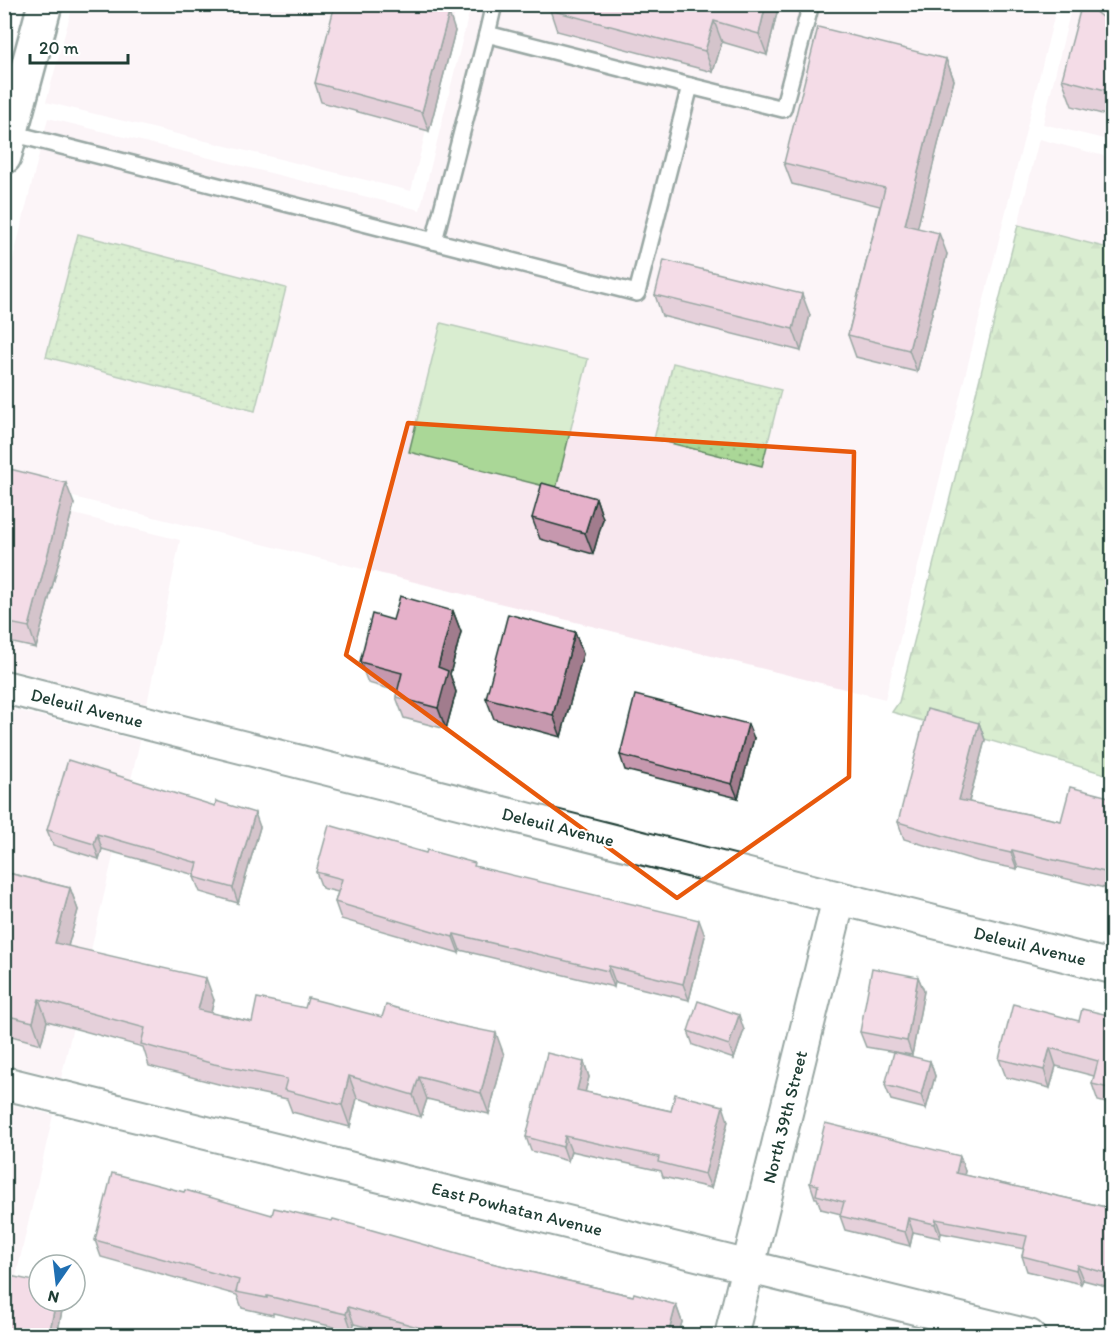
<svg xmlns="http://www.w3.org/2000/svg" width="1117" height="1340" viewBox="0 0 1117 1340" font-family="Itim,sans-serif">
<defs>
<pattern id="forest-firs" width="22" height="20" patternUnits="userSpaceOnUse" patternTransform="scale(1.5)"><rect width="22" height="20" fill="#aad797"/><path d="M5 1l3.5 6h-7zM16 11l3.5 6h-7z" fill="#92b983"/></pattern>
<pattern id="park-dots" width="8" height="8" patternUnits="userSpaceOnUse" patternTransform="scale(1.5)"><rect width="8" height="8" fill="#aad797"/><path d="M2 2h.1M6 6h.1" fill="none" stroke="#92b983" stroke-width="1.8" stroke-linecap="round"/></pattern>
</defs>
<rect width="100%" height="100%" fill="#fff"/>
<filter id="ink" filterUnits="userSpaceOnUse"><feTurbulence type="fractalNoise" baseFrequency=".0167" numOctaves="2"/><feDisplacementMap in="SourceGraphic" scale="12" xChannelSelector="R" yChannelSelector="G"/><feConvolveMatrix kernelMatrix="1 2 1 2 8 2 1 2 1" color-interpolation-filters="sRGB"/></filter>
<g filter="url(#ink)">
<!-- built -->
<g fill="#f8e8ef">
<path d="M73 5H457L411 191 46 102Z"/>
<path d="M471 5H1057L885 699 5 480V292L48 118 420 210Z"/>
<path d="M1072 5H1112V141L1043 124Z"/>
<path d="M1039 139 1112 158V249L1018 225Z"/>
<path d="M4 497 180 540 147 704 5 668Z"/>
<path d="M4 707 140 741 61 1078 5 1064Z"/>
<path d="M5 1103 53 1115 5 1324Z"/>
</g>
<!-- forest -->
<path fill="url(#forest-firs)" stroke="#648a66" stroke-width="1.5" d="M1018 225 1112 249V776L892 712 899 702Z"/>
<!-- park -->
<g fill="url(#park-dots)" stroke="#648a66" stroke-width="1.5">
<path d="M78 234 286 288 255 411 46 357Z"/>
<path d="M673 363 781 390 762 466 654 439Z"/>
</g>
<!-- pitch -->
<path fill="#aad797" stroke="#648a66" stroke-width="1.5" d="M441 323 588 359 556 489 409 452Z"/>
<g fill="none" stroke-linecap="round" stroke-linejoin="round">
<!-- service casing -->
<g stroke="#1f3d34" stroke-width="20">
<g id="service">
<path d="M487 34 494 4"/>
<path d="M11 133 637 293 690 86 783 109 811 4"/>
<path d="M434 241 487 34 690 86"/>
</g>
</g>
<!-- minor casing -->
<g stroke="#1f3d34" stroke-width="36">
<g id="minor">
<path d="M4 687 1112 967"/>
<path d="M4 1083 1029 1336"/>
<path d="M731 1336 839 898"/>
</g>
</g>
<!-- secondary casing -->
<g stroke="#1f3d34" stroke-width="38">
<path id="secondary" d="M4 157 45 4"/>
</g>
<!-- service -->
<use href="#service" stroke="#fff" stroke-width="15"/>
<!-- minor -->
<use href="#minor" stroke="#fff" stroke-width="32"/>
<!-- secondary -->
<use href="#secondary" stroke="#fff" stroke-width="33"/>
</g>
<!-- wall -->
<g fill="#c698ae" stroke="#1f3d34" stroke-width="1.5">
<path d="M779 4 767 55 722 42 713 72 557 31 550 10Z"/>
<path d="M444 9 443 11 455 31 429 131 321 102 315 83Z"/>
<path d="M1113 15V117L1072 106 1062 79 1102 17Z"/>
<path d="M946 59 954 80 917 228 947 254 917 372 856 357 848 335 880 206 792 184 784 163Z"/>
<path d="M655 295 810 315 801 351 662 316Z"/>
<path d="M4 474 74 504 36 648 4 641Z"/>
<path d="M596 498 603 519 593 554 540 539 532 518Z"/>
<path d="M453 611 461 632 450 674 456 692 446 729 404 718 396 697 397 691 368 683 360 662 393 620Z"/>
<path d="M575 632 583 654 561 737 494 719 486 698Z"/>
<path d="M979 723 985 740 969 802 1061 821 1113 798V890L1018 867 1017 869 977 861 904 839 898 822Z"/>
<path d="M754 738 738 798 625 770 620 755Z"/>
<path d="M215 806 260 827 238 903 200 892 194 877 195 875 102 849 99 859 53 845 47 830Z"/>
<path d="M426 853 476 867 705 936 689 1000 615 982 614 987 460 950 459 953 341 919 335 902 338 892 322 888 316 872Z"/>
<path d="M4 872 70 888 78 910 68 946 214 1000 211 1013 252 1022 504 1055 489 1114 427 1099 421 1117 357 1098 350 1127 292 1112 287 1099 222 1085 149 1066 143 1047 47 1021 41 1044 4 1034Z"/>
<path d="M918 977 924 991 912 1055 866 1047 860 1032Z"/>
<path d="M1113 1016V1105L1098 1101 1092 1084 1094 1076 1056 1066 1050 1088 1006 1077 999 1059 1079 1021Z"/>
<path d="M744 1030 734 1059 693 1045 688 1031Z"/>
<path d="M930 1061 935 1076 926 1109 891 1100 885 1085Z"/>
<path d="M584 1062 589 1077 585 1092 671 1111 728 1121 711 1188 663 1177 661 1171 571 1151 568 1161 531 1151 526 1137Z"/>
<path d="M965 1171 964 1175 1110 1208 1113 1199V1288L1083 1280 1081 1284 1027 1271 1022 1256 1024 1249 941 1233 940 1238 913 1232 910 1246 845 1230 840 1216 841 1214 821 1209 817 1198H815L810 1183Z"/>
<path d="M272 1215 478 1260 633 1296 676 1305 682 1322 678 1335H395L354 1324 352 1331 273 1313V1315L242 1308 237 1295 101 1257 95 1240Z"/>
<path d="M64 1301 57 1335H4V1305Z"/>
</g>
<!-- shaded-wall -->
<g fill="#a17c8d" stroke="#1f3d34" stroke-width="1.5">
<path d="M433 4H442L444 9 439 27 432 8Z"/>
<path d="M766 4H779L767 55 759 34Z"/>
<path d="M449 13 455 31 429 131 422 112Z"/>
<path d="M714 21 722 42 713 72 705 51Z"/>
<path d="M946 59 954 80 913 246 905 225Z"/>
<path d="M939 233 947 254 917 372 909 350Z"/>
<path d="M802 294 810 315 801 351 793 329Z"/>
<path d="M66 483 74 504 36 648 29 627Z"/>
<path d="M596 498 603 519 593 554 585 533Z"/>
<path d="M453 611 461 632 450 674 456 692 446 729 438 708V667Z"/>
<path d="M575 632 583 654 561 737 553 715Z"/>
<path d="M979 723 985 740 965 816 959 800Z"/>
<path d="M748 724 754 738 738 798 732 784Z"/>
<path d="M255 813 260 827 238 903 233 888Z"/>
<path d="M97 834 102 849 99 859 94 844Z"/>
<path d="M1012 850 1018 867 1017 869 1011 853Z"/>
<path d="M70 888 78 910 63 964 55 943Z"/>
<path d="M699 920 705 936 689 1000 683 984Z"/>
<path d="M454 934 460 950 459 953 453 937Z"/>
<path d="M609 966 615 982 614 987 608 971Z"/>
<path d="M918 977 924 991 912 1055 907 1041Z"/>
<path d="M206 978 214 1000 206 1032 198 1010Z"/>
<path d="M39 999 47 1021 41 1044 33 1022Z"/>
<path d="M739 1015 744 1030 734 1059 729 1045Z"/>
<path d="M496 1033 504 1055 489 1114 481 1093Z"/>
<path d="M1050 1048 1056 1066 1050 1088 1044 1070Z"/>
<path d="M930 1061 935 1076 926 1109 921 1095Z"/>
<path d="M584 1062 589 1077 582 1104 577 1090Z"/>
<path d="M349 1076 357 1098 350 1127 342 1105Z"/>
<path d="M419 1077 427 1099 421 1117 413 1095Z"/>
<path d="M723 1106 728 1121 711 1188 705 1174Z"/>
<path d="M565 1136 571 1151 568 1161 563 1147Z"/>
<path d="M960 1156 965 1171 961 1187 956 1173Z"/>
<path d="M908 1218 913 1232 910 1246 905 1232Z"/>
<path d="M936 1219 941 1233 940 1238 935 1224Z"/>
<path d="M1077 1265 1083 1280 1081 1284 1076 1270Z"/>
<path d="M56 1301H64L57 1335H49Z"/>
<path d="M676 1305 682 1322 678 1335H668Z"/>
<path d="M348 1307 354 1324 352 1331 346 1314Z"/>
</g>
<!-- building -->
<g fill="#e6b1ca" stroke="#1f3d34" stroke-width="1.5">
<path d="M335 4H433L432 8 449 13 422 112 315 83Z"/>
<path d="M551 4H766L759 34 714 21 705 51 550 10Z"/>
<path d="M1081 7 1093 10 1102 17 1108 14 1113 15V92L1062 79Z"/>
<path d="M818 27 946 59 905 225 939 233 909 350 848 335 885 188 784 163Z"/>
<path d="M664 260 802 294 793 329 655 295Z"/>
<path d="M6 468 66 483 29 627 4 622V474Z"/>
<path d="M542 483 596 498 585 533 532 518Z"/>
<path d="M400 596 453 611 438 667 448 671 438 708 396 697 402 673 360 662 372 614 393 620Z"/>
<path d="M508 614 575 632 553 715 486 698Z"/>
<path d="M635 695 748 724 732 784 620 755Z"/>
<path d="M927 709 979 723 959 800 1061 821 1070 787 1113 798V874L1012 850 1011 853 971 844 898 822Z"/>
<path d="M68 760 215 806 216 801 255 813 233 888 194 877 198 863 97 834 94 844 47 830Z"/>
<path d="M329 825 426 853 427 850 475 863 474 866 699 920 683 984 609 966 608 971 454 934 453 937 335 902 342 879 316 872Z"/>
<path d="M4 872 70 888 55 943 206 978 198 1010 252 1022 257 998 305 1008 308 998 382 1017 386 1005 456 1025 496 1033 481 1093 419 1077 413 1095 349 1076 342 1105 284 1090 287 1079 214 1064 141 1044 145 1028 39 999 33 1022 4 1015Z"/>
<path d="M872 968 918 977 907 1041 860 1032Z"/>
<path d="M698 1001 739 1015 729 1045 688 1031Z"/>
<path d="M1013 1004 1079 1021 1082 1009 1113 1016V1089L1092 1084 1098 1061 1050 1048 1044 1070 999 1059Z"/>
<path d="M894 1052 930 1061 921 1095 885 1085Z"/>
<path d="M547 1053 584 1062 577 1090 671 1111 675 1094 723 1106 705 1174 658 1162 659 1157 565 1136 563 1147 526 1137Z"/>
<path d="M825 1123 960 1156 956 1173 1110 1208 1113 1199V1275L1077 1265 1076 1270 1022 1256 1027 1236 936 1219 935 1224 908 1218 905 1232 840 1216 844 1202 816 1195 818 1185 810 1183Z"/>
<path d="M112 1173 184 1192 185 1190 272 1215 274 1208 332 1221 333 1219 478 1260 633 1296 634 1293 676 1305 668 1335H445L348 1307 346 1314 267 1296V1298L236 1292 239 1280 95 1240Z"/>
<path d="M10 1276 39 1282V1301H56L49 1335H21L4 1332V1305Z"/>
</g>
</g>
<!-- marked area -->
<path d="M0 0H1117V1340H0ZM408 423 854 452 849 777 677 898 346 655Z" fill="#fff" fill-opacity=".55" fill-rule="evenodd"/>
<path fill="none" stroke="#e8590c" stroke-width="4.5" stroke-linejoin="round" d="M408 423 854 452 849 777 677 898 346 655Z"/>
<g text-anchor="middle" dominant-baseline="central" stroke-width="4.5" stroke-linejoin="round" paint-order="stroke">
<!-- street labels -->
<g font-size="18" fill="#1f3d34" stroke="#fff">
<text transform="translate(87 708) rotate(14)">Deleuil Avenue</text>
<text transform="translate(558 827) rotate(14)">Deleuil Avenue</text>
<text transform="translate(1030 946) rotate(14)">Deleuil Avenue</text>
<text transform="translate(785 1117) rotate(-76)">North 39th Street</text>
<text transform="translate(517 1209) rotate(14)">East Powhatan Avenue</text>
</g>
</g>
<!-- margin -->
<rect width="1117" height="1340" fill="none" stroke="#fff" stroke-width="24"/>
<rect x="12" y="12" width="1093" height="1316" fill="none" stroke="#1f3d34" stroke-width="2" filter="url(#ink)"/>
<!-- north arrow -->
<g transform="translate(57 1283) rotate(194)"><circle r="28" fill="#ffffff" stroke="#a5b1ae" stroke-width="1.5"/>
<path d="M0-4.5L10 22L0 15L-10 22Z" fill="#1f6fb2"/>
<text y="-9" font-size="16" font-weight="bold" text-anchor="middle" fill="#1f3d34">N</text>
</g>
<!-- scale -->
<path d="M30 54v9h98v-9" fill="none" stroke="#1f3d34" stroke-width="3"/>
<text x="39" y="54" font-size="18" fill="#1f3d34" stroke="#ffffff" stroke-width="4.5" paint-order="stroke">20 m</text>
</svg>
